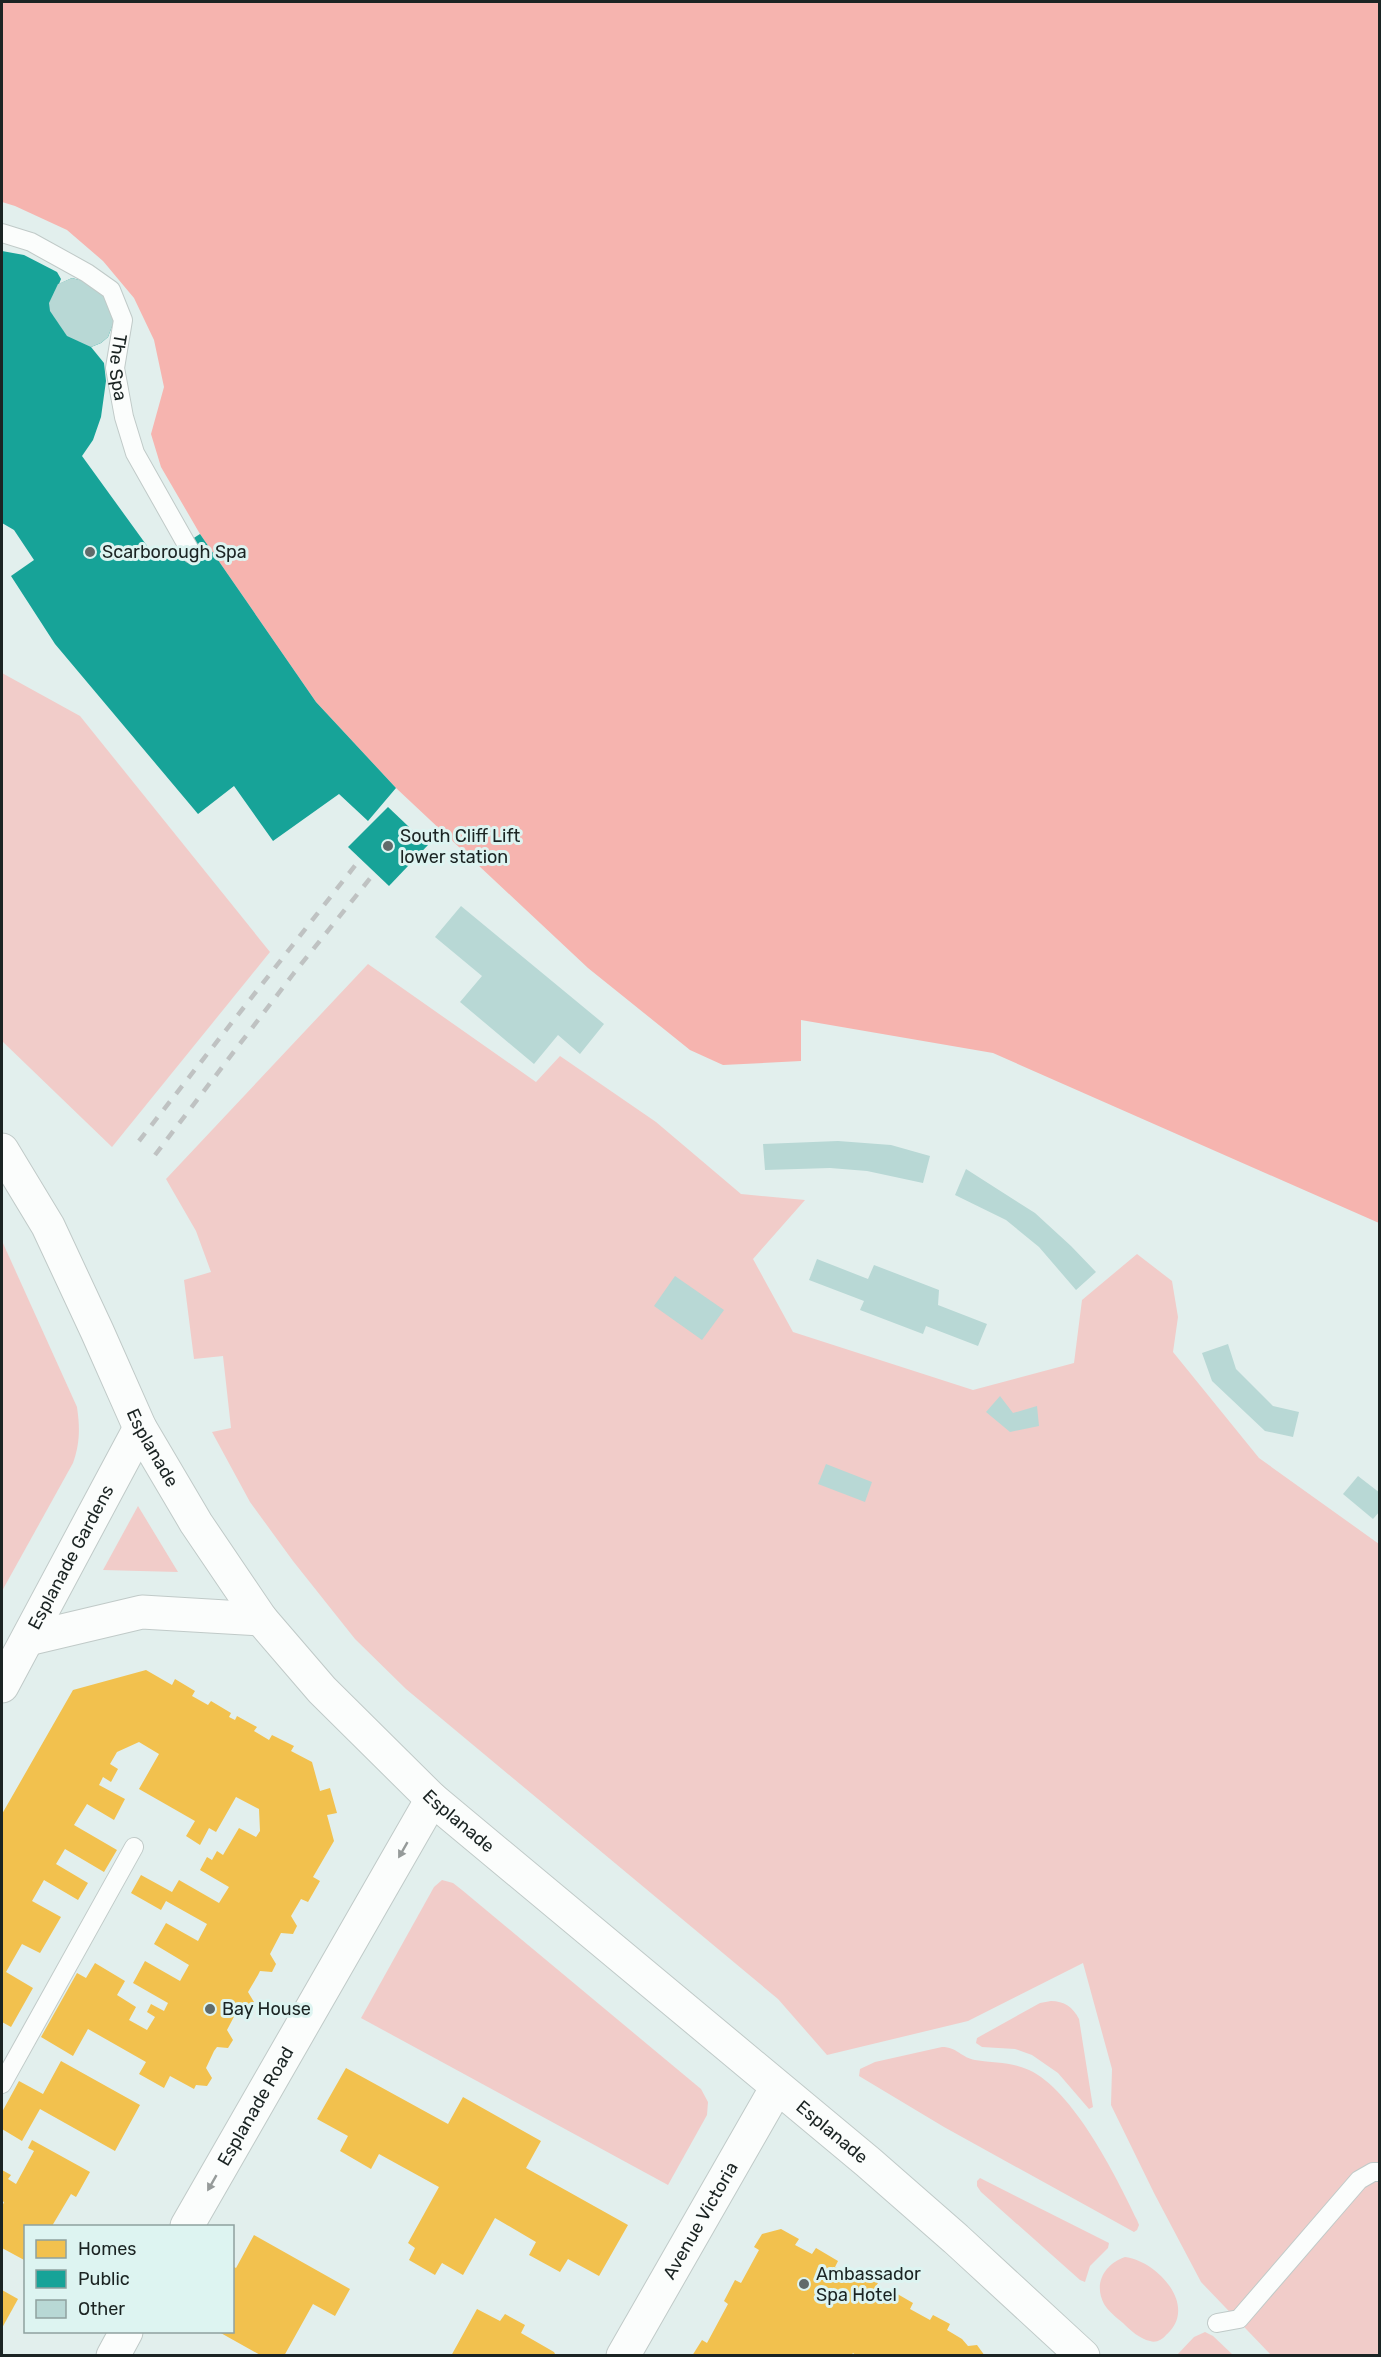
<svg xmlns="http://www.w3.org/2000/svg" width="1381" height="2357" viewBox="0 0 1381 2357" font-family="Rubik,sans-serif">
<rect width="100%" height="100%" fill="#e2efed"/>
<!-- green -->
<g fill="#f1ccc9">
<path d="M2 673 80 716 270 952 112 1147 2 1041Z"/>
<path d="M368 964 536 1082 560 1056 656 1122 741 1194 805 1200 753 1259 793 1332 973 1390 1074 1363 1082 1300 1137 1254 1172 1281 1178 1317 1173 1352 1259 1458 1379 1544V2355H1271L1201 2282 1154 2193 1111 2105 1112 2069 1083 1963 968 2021 827 2055 778 1999 406 1689 355 1639 293 1561 250 1502 212 1432 231 1428 223 1356 194 1359 184 1280 211 1272 196 1231 166 1179Z"/>
<path d="M2 1241 77 1407C80 1428 80 1443 73 1463L2 1591Z"/>
<path d="M138 1506 178 1572 103 1570Z"/>
<path d="M442 1880 453 1883 462 1890 701 2089 708 2102 707 2115 668 2185 361 2018 434 1887Z"/>
<path d="M1051 2001C1064 2001 1073 2007 1079 2019L1092 2101 1093 2107 1089 2109 1058 2073 1032 2055 1015 2049 982 2047 976 2043 977 2038 1040 2003Z"/>
<path d="M942 2047C957 2047 962 2058 975 2060 994 2063 1012 2062 1029 2070 1073 2090 1116 2176 1137 2220L1139 2225 1137 2230 1134 2232 944 2127 859 2076 860 2069 875 2062Z"/>
<path d="M980 2178 1109 2243 1108 2248 1090 2266 1085 2282 1080 2280 981 2192 977 2186V2181Z"/>
<path d="M1125 2257C1158 2261 1199 2307 1166 2335 1162 2340 1156 2343 1150 2341 1140 2339 1130 2330 1123 2323 1117 2318 1108 2311 1104 2304 1093 2283 1105 2264 1125 2257Z"/>
<path d="M1205 2332 1213 2336 1233 2355H1177L1194 2337Z"/>
</g>
<!-- water -->
<path fill="#f6b4af" d="M2 2H1379V1223L993 1053 801 1020V1061L723 1065 690 1050 588 968 396 788 316 702 200 534 161 467 151 434 164 387 154 340 134 298 103 261 67 230 15 206 2 202Z"/>
<!-- homes -->
<g fill="#f2c14e">
<path d="M146 1670 172 1685 175 1679 195 1691 192 1696 208 1705 211 1701 231 1713 229 1717 235 1720 237 1716 257 1727 254 1731 269 1740 272 1735 294 1746 291 1751 312 1762 320 1791 330 1788 337 1813 327 1815 334 1841 313 1877 320 1881 308 1902 301 1899 291 1916 297 1926 293 1934 281 1933 270 1954 276 1964 272 1972 260 1971 258 1975 248 1992 254 2002 250 2010 238 2009 227 2030 233 2040 228 2048 217 2047 214 2051 206 2068 212 2078 207 2086 196 2085 194 2089 170 2076 164 2088 139 2074 146 2062 88 2029 73 2056 41 2037 77 1973 86 1978 95 1963 125 1981 117 1995 136 2007 129 2020 147 2030 155 2017 147 2012 151 2004 164 2011 168 2003 133 1983 145 1961 180 1981 189 1965 154 1944 166 1923 198 1941 207 1924 166 1901 161 1910 131 1893 141 1875 172 1892 179 1880 219 1903 229 1887 200 1870 207 1857 212 1860 217 1851 223 1855 239 1828 256 1837 260 1831 259 1809 236 1797 216 1832 209 1828 200 1845 186 1836 195 1821 139 1789 159 1754 139 1742 117 1752 110 1764 118 1769 111 1782 103 1777 99 1785 125 1799 114 1820 87 1804 74 1825 117 1850 104 1872 65 1849 56 1864 88 1883 78 1900 44 1880 32 1901 61 1917 40 1953 22 1944 6 1972 33 1988 11 2027 2 2022V1814L73 1690Z"/>
<path d="M61 2061 140 2105 115 2151 40 2109 22 2141 2 2129V2112L19 2081 43 2094Z"/>
<path d="M346 2068 448 2124 463 2097 541 2141 526 2168 628 2225 599 2276 568 2259 560 2272 529 2255 536 2242 495 2218 463 2275 442 2263 435 2275 409 2260 415 2248 408 2243 439 2187 379 2154 371 2169 340 2151 348 2136 317 2119Z"/>
<path d="M32 2140 90 2172 76 2197 71 2194 52 2226H26V2261L2 2248V2207L4 2202 2 2201V2170L11 2175 8 2179 16 2184 34 2151 28 2148Z"/>
<path d="M781 2229 799 2239 795 2245 812 2254 816 2248 838 2261 835 2267 852 2277 855 2270 878 2283 874 2289 885 2295 891 2299 894 2292 913 2303 910 2309 930 2320 933 2315 950 2324 947 2330 962 2339 968 2346 977 2345 985 2356H857L853 2353 851 2356H692L702 2340 707 2343 728 2304 724 2301 735 2280 741 2283 759 2250 754 2247 762 2234Z"/>
<path d="M254 2235 350 2289 335 2316 313 2304 284 2356H262L219 2332H232V2266L236 2268Z"/>
<path d="M2 2290 18 2299 2 2328Z"/>
<path d="M477 2309 500 2321 505 2314 525 2325 521 2333 554 2352 556 2356H451Z"/>
</g>
<!-- public -->
<g fill="#17a398">
<path d="M2 251 24 255 57 272 61 279 59 284 72 278 94 284 107 297 114 321 108 337 101 343 91 347 104 363 106 381 101 417 93 440 82 456 158 561 200 534 316 702 396 788 368 821 339 794 273 841 234 786 198 814 55 644 11 576 34 560 14 530 2 523Z"/>
<path d="M388 807 428 845 389 886 348 847Z"/>
</g>
<!-- building -->
<g fill="#b8d8d5">
<path d="M72 278 94 284 107 297 114 321 108 337 101 343 91 347 67 336 50 311 49 303 58 284Z"/>
<path d="M461 906 604 1024 580 1054 558 1035 534 1064 460 1002 482 976 435 937Z"/>
<path d="M838 1141 891 1145 930 1156 923 1183 867 1171 830 1168 765 1170 763 1144Z"/>
<path d="M966 1169 1035 1213 1071 1246 1096 1272 1076 1290 1039 1247 1006 1220 955 1195Z"/>
<path d="M817 1259 868 1279 874 1265 939 1290 938 1305 987 1324 978 1346 926 1326 923 1334 860 1310 864 1301 809 1280Z"/>
<path d="M675 1276 724 1310 702 1340 654 1306Z"/>
<path d="M1228 1344 1236 1369 1273 1406 1299 1412 1293 1437 1265 1431 1212 1381 1202 1353Z"/>
<path d="M1000 1396 1013 1413 1037 1406 1039 1426 1010 1432 986 1412Z"/>
<path d="M826 1464 872 1482 865 1502 818 1484Z"/>
<path d="M1358 1476 1380 1493V1511L1373 1519 1343 1494Z"/>
</g>
<g fill="none" stroke-linecap="round" stroke-linejoin="round">
<!-- lane casing -->
<g stroke="#c0cac8" stroke-width="20">
<g id="lane">
<path id="s1" d="M2 233 31 242 87 273 111 290 123 320 115 368 124 417 135 453 192 554"/>
<path d="M2 2084 134 1847"/>
<path d="M1217 2323 1239 2319 1359 2180 1373 2172H1380"/>
</g>
</g>
<!-- street casing -->
<g stroke="#c0cac8" stroke-width="35">
<g id="street">
<path id="s2" d="M2 1150 48 1226 97 1331 140 1428 196 1523 261 1619 322 1690 432 1799 868 2162 956 2239 1083 2356"/>
<path d="M28 1639 142 1612 261 1619"/>
<path id="s3" d="M2 1686 140 1428"/>
<path id="s4" d="M187 2226 432 1799"/>
<path d="M113 2356 126 2332"/>
<path id="s5" d="M623 2356 777 2087"/>
</g>
</g>
<!-- lane -->
<use href="#lane" stroke="#fbfdfc" stroke-width="18"/>
<!-- street -->
<use href="#street" stroke="#fbfdfc" stroke-width="33"/>
<!-- rail -->
<g stroke="#bfc2c2" stroke-width="4.5" stroke-dasharray="10 10" stroke-linecap="butt">
<path d="M139 1141 361 858"/>
<path d="M155 1155 294 973 376 871"/>
</g>
</g>
<!-- one-way arrows -->
<defs><path id="oneway-solid" d="M-6-.8H1V-3.2L6.5 0L1 3.2V.8H-6Z" transform="scale(1.5)"/></defs>
<g fill="#969b9a">
<use href="#oneway-solid" transform="translate(403 1850) rotate(120)"/>
<use href="#oneway-solid" transform="translate(212 2183) rotate(120)"/>
</g>
<!-- markers -->
<g fill="#616b6a" stroke="#ddf4f1" stroke-width="2">
<circle cx="90" cy="552" r="6"/>
<circle cx="388" cy="846" r="6"/>
<circle cx="210" cy="2009" r="6"/>
<circle cx="804" cy="2284" r="6"/>
</g>
<g text-anchor="middle" dominant-baseline="central" stroke-width="6" stroke-linejoin="round" paint-order="stroke">
<!-- street labels -->
<g font-size="18" fill="#1b2423" stroke="#ddf4f1">
<text stroke="none"><textPath href="#s1" startOffset="204">The Spa</textPath></text>
<text stroke="none"><textPath href="#s2" startOffset="334">Esplanade</textPath></text>
<text stroke="none"><textPath href="#s3" startOffset="146">Esplanade Gardens</textPath></text>
<text stroke="none"><textPath href="#s2" startOffset="820">Esplanade</textPath></text>
<text stroke="none"><textPath href="#s4" startOffset="138">Esplanade Road</textPath></text>
<text stroke="none"><textPath href="#s2" startOffset="1306">Esplanade</textPath></text>
<text stroke="none"><textPath href="#s5" startOffset="156">Avenue Victoria</textPath></text>
</g>
<!-- poi labels -->
<g font-size="18" fill="#1b2423" stroke="#ddf4f1" text-anchor="start">
<text x="102" y="552">Scarborough Spa</text>
<text x="400" y="836">South Cliff Lift<tspan x="400" dy="21">lower station</tspan></text>
<text x="222" y="2009">Bay House</text>
<text x="816" y="2274">Ambassador<tspan x="816" dy="21">Spa Hotel</tspan></text>
</g>
</g>
<!-- border -->
<rect width="1381" height="2357" fill="none" stroke="#1b2423" stroke-width="6"/>
<!-- legend -->
<rect x="24" y="2225" width="210" height="108" fill="#ddf4f1" stroke="#8fa19f" stroke-width="1.5"/>
<rect x="36" y="2240" width="30" height="18" fill="#f2c14e" stroke="#8fa19f" stroke-width="1.5"/>
<text x="78" y="2255" font-size="18" fill="#1b2423">Homes</text>
<rect x="36" y="2270" width="30" height="18" fill="#17a398" stroke="#8fa19f" stroke-width="1.5"/>
<text x="78" y="2285" font-size="18" fill="#1b2423">Public</text>
<rect x="36" y="2300" width="30" height="18" fill="#b8d8d5" stroke="#8fa19f" stroke-width="1.5"/>
<text x="78" y="2315" font-size="18" fill="#1b2423">Other</text>
</svg>
